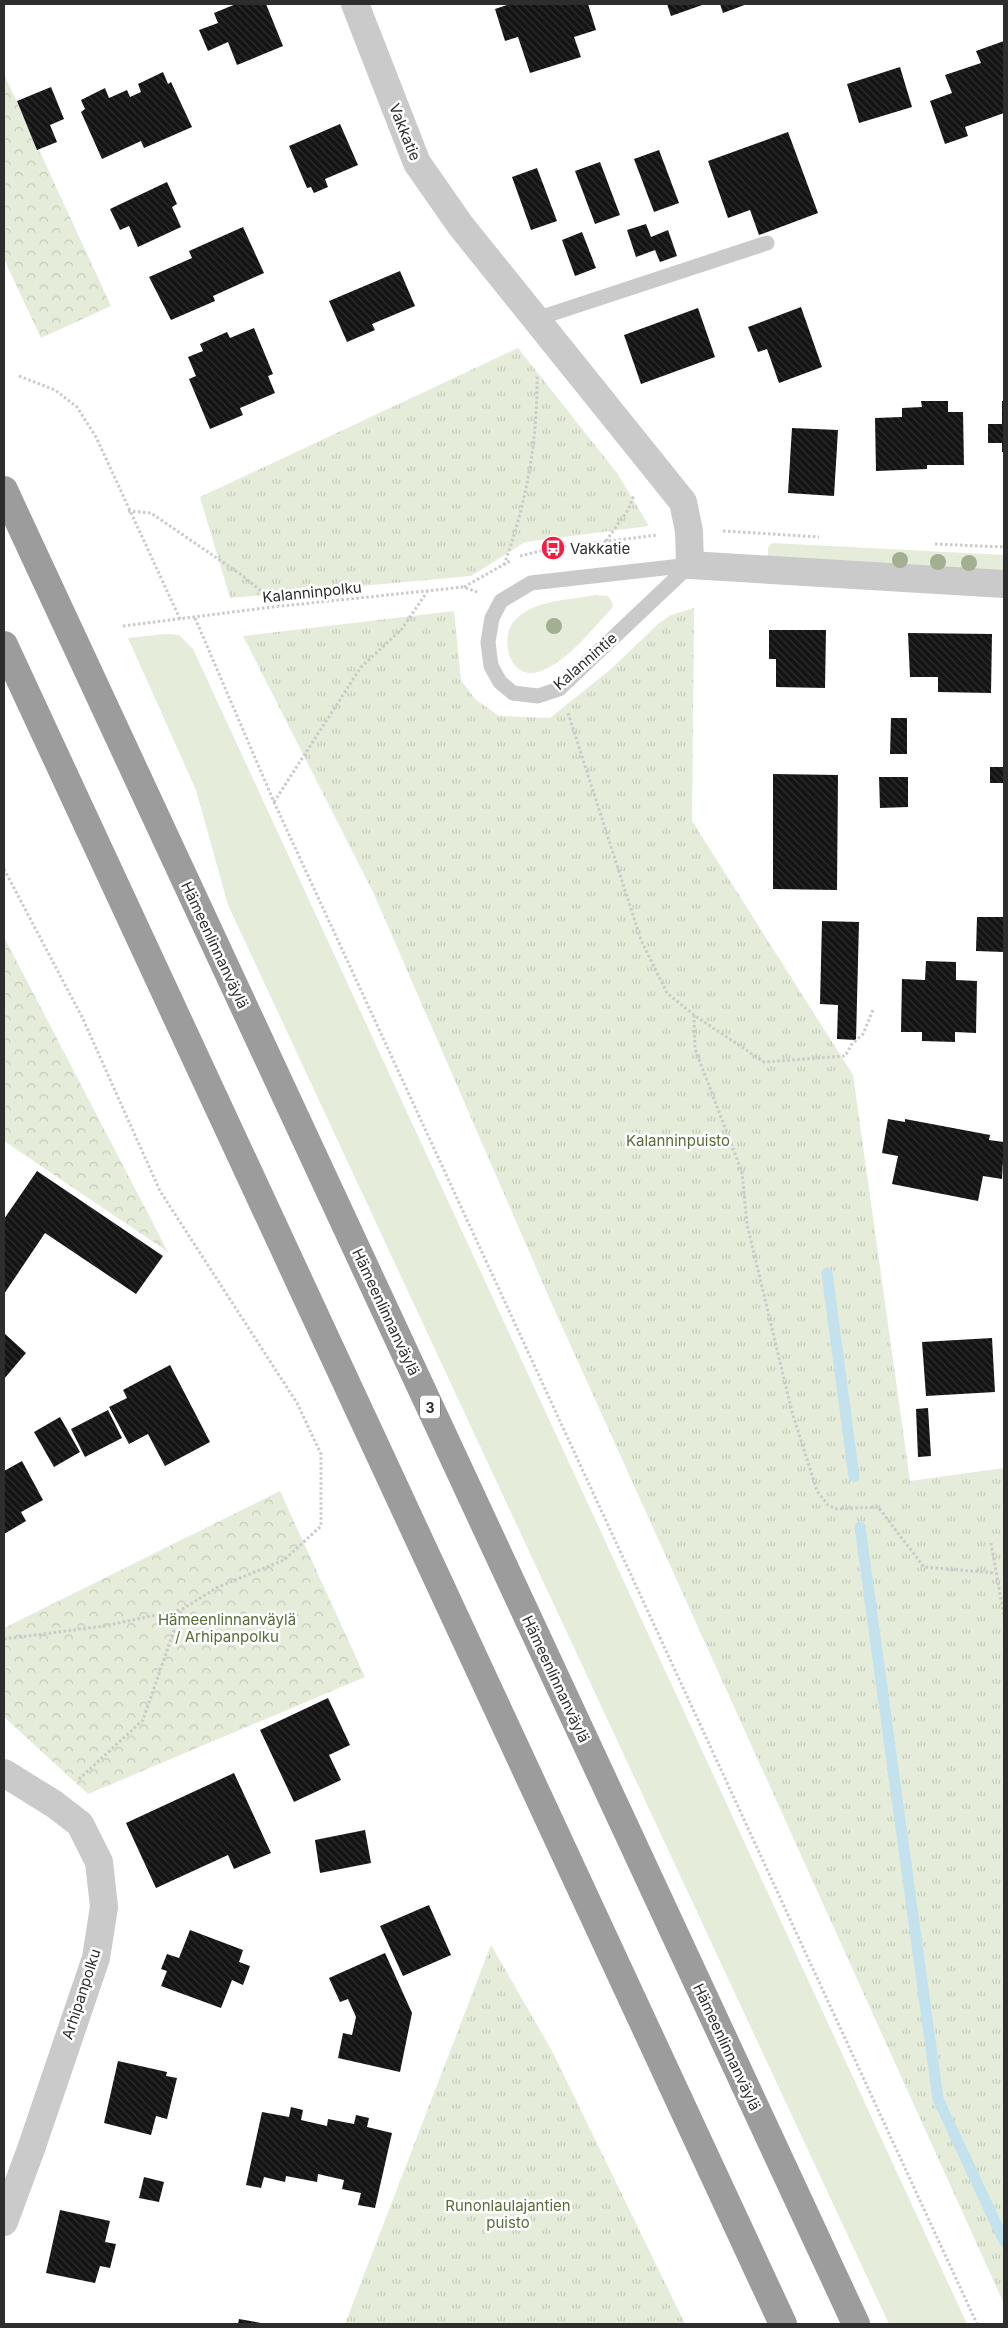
<svg xmlns="http://www.w3.org/2000/svg" width="1008" height="2328" viewBox="0 0 1008 2328" font-family="Inter,sans-serif">
<defs>
<pattern id="forest-crowns" width="20" height="18" patternUnits="userSpaceOnUse" patternTransform="scale(1.25)"><rect width="20" height="18" fill="#e5ecd9"/><path d="M2 6a3 3 0 1 1 6 0M12 15a3 3 0 1 1 6 0" fill="none" stroke="#c5cbbb"/></pattern>
<pattern id="park-tufts" width="24" height="20" patternUnits="userSpaceOnUse" patternTransform="scale(1.25)"><rect width="24" height="20" fill="#e5ecd9"/><path d="M3 7l-1-3M5 7V3M7 7l1-3M15 17l-1-3M17 17v-4M19 17l1-3" fill="none" stroke="#c5cbbb"/></pattern>
<pattern id="building-back-hatch" width="6" height="6" patternUnits="userSpaceOnUse" patternTransform="scale(1.25)"><rect width="6" height="6" fill="#141414"/><path d="M-1 5l2 2M0 0l6 6M5-1l2 2" fill="none" stroke="#2e2e2e"/></pattern>
</defs>
<rect width="100%" height="100%" fill="#fff"/>
<!-- green -->
<g fill="#e5ecd9">
<path d="M772 543 1004 555V572L768 557V548Z"/>
<path d="M595 595 608 596 612 602 613 607C593 628 566 664 538 672 509 680 498 636 516 619 534 600 570 600 595 595Z"/>
<path d="M165 634 179 635 193 649 967 2324H889L228 905 196 790 128 638Z"/>
</g>
<!-- forest -->
<g fill="url(#forest-crowns)">
<path d="M4 74 111 306 41 338 4 259Z"/>
<path d="M4 937 168 1252 4 1141Z"/>
<path d="M280 1491 365 1677 88 1794 4 1717V1628Z"/>
</g>
<!-- park -->
<g fill="url(#park-tufts)">
<path d="M518 348 617 473 649 526 525 542 471 576 230 598 200 497Z"/>
<path d="M694 608 692 821 853 1075 910 1481 1004 1468V2304L551 1302 374 894 243 636 454 611 461 680 475 699 499 716 550 718 611 669 659 623 671 615Z"/>
<path d="M491 1945 552 2051 685 2324H345Z"/>
</g>
<g fill="none" stroke-linecap="round" stroke-linejoin="round">
<!-- stream -->
<g stroke="#c3e2ee" stroke-width="11">
<path d="M827 1273 854 1477"/>
<path d="M860 1527 938 2099 1004 2241"/>
</g>
</g>
<!-- building -->
<g fill="url(#building-back-hatch)">
<path d="M236 4H266L283 46 237 65 228 42 208 51 199 30 218 23 214 13Z"/>
<path d="M510 4H588L596 30 574 37 581 57 530 73 518 37 505 41 495 9Z"/>
<path d="M667 4H705L671 16Z"/>
<path d="M720 4H747L723 13Z"/>
<path d="M1004 41V113L965 127 968 136 945 144 930 101 952 93 945 75 981 63 976 51Z"/>
<path d="M900 67 912 107 859 123 847 84Z"/>
<path d="M163 72 168 84 171 82 192 127 144 148 141 141 102 159 81 112 85 109 81 100 105 88 109 98 127 90 130 97 141 92 138 84Z"/>
<path d="M51 87 64 119 50 125 57 142 37 150 17 101Z"/>
<path d="M340 124 358 165 325 179 328 187 314 193 311 187 307 188 289 146Z"/>
<path d="M788 132 818 213 759 235 750 210 728 218 708 161Z"/>
<path d="M659 150 679 203 654 212 634 159Z"/>
<path d="M600 162 620 215 595 224 575 171Z"/>
<path d="M537 168 557 221 531 230 512 177Z"/>
<path d="M167 182 177 204 172 207 181 227 138 247 129 226 120 230 110 209Z"/>
<path d="M646 224 651 237 668 230 677 256 660 262 655 250 636 257 627 230Z"/>
<path d="M243 227 264 273 213 296 215 301 171 320 149 277 192 258 189 251Z"/>
<path d="M582 232 596 268 575 276 562 240Z"/>
<path d="M400 271 415 306 372 324 375 330 347 342 329 301Z"/>
<path d="M801 307 822 367 779 383 767 349 758 352 748 327Z"/>
<path d="M698 308 715 357 641 384 624 335Z"/>
<path d="M254 328 273 374 268 376 275 393 240 408 243 415 210 429 189 379 196 376 188 357 203 351 200 344 227 332 230 338Z"/>
<path d="M921 401H948V412H963L964 465H927V469L876 471 875 418 902 417V408L922 407Z"/>
<path d="M1002 401H1004V452H1002V443H988V424H1002Z"/>
<path d="M792 428 838 430 834 496 788 493Z"/>
<path d="M769 630H826L825 688 776 687V659H769Z"/>
<path d="M908 633 992 634 991 693 938 692V677H910Z"/>
<path d="M891 718H907V754H890Z"/>
<rect x="990" y="767" width="14" height="16"/>
<path d="M773 774 838 775 837 890 773 889Z"/>
<path d="M879 777H908V807L880 808Z"/>
<path d="M977 917H1004V952L976 951Z"/>
<path d="M822 921 859 922 856 1040 837 1039 838 1005 820 1004Z"/>
<path d="M926 961 956 962V980L977 981 976 1033 955 1032V1042L922 1041V1032H901L902 979 925 980Z"/>
<path d="M888 1119 905 1122V1119L990 1135 989 1140 1004 1142 1002 1179 983 1176 978 1201 892 1184 898 1156 882 1153Z"/>
<path d="M37 1171 163 1256 136 1294 45 1233 4 1294V1219Z"/>
<path d="M4 1333 26 1353 4 1379Z"/>
<path d="M992 1338 995 1392 926 1396 922 1342Z"/>
<path d="M170 1365 210 1442 165 1466 148 1434 129 1444 109 1407 127 1398 123 1390Z"/>
<path d="M928 1408 931 1456 918 1457 916 1409Z"/>
<path d="M108 1410 122 1438 85 1457 71 1429Z"/>
<path d="M60 1417 80 1452 54 1467 34 1432Z"/>
<path d="M22 1461 43 1500 21 1512 26 1521 4 1534V1471Z"/>
<path d="M328 1698 350 1745 329 1755 341 1780 294 1802 260 1730Z"/>
<path d="M234 1773 271 1853 234 1869 228 1855 156 1888 126 1823Z"/>
<path d="M365 1830 371 1863 320 1873 315 1840Z"/>
<path d="M429 1905 451 1955 403 1976 380 1926Z"/>
<path d="M190 1930 243 1950 239 1962 250 1966 243 1985 232 1980 221 2008 161 1986 167 1971 161 1969 167 1954 179 1958Z"/>
<path d="M385 1953 412 2013 400 2072 338 2058 343 2033 352 2035 356 2017 348 1999 340 2002 329 1978Z"/>
<path d="M118 2061 167 2072 166 2076 177 2078 167 2119 156 2116 151 2135 104 2123Z"/>
<path d="M291 2107 303 2110 301 2120 327 2126 328 2119 354 2124 356 2115 369 2118 367 2127 392 2133 375 2208 358 2205 361 2193 342 2189 344 2180 318 2174 317 2182 286 2176 285 2182 264 2177 261 2188 246 2185 262 2112 289 2117Z"/>
<path d="M144 2177 164 2182 159 2202 139 2198Z"/>
<path d="M60 2210 110 2221 105 2242 116 2244 110 2268 100 2266 95 2283 46 2273Z"/>
<path d="M239 2319 261 2323V2324H238Z"/>
</g>
<g fill="none" stroke-linecap="round" stroke-linejoin="round">
<!-- path -->
<g stroke="#cacaca" stroke-width="3" stroke-dasharray="2.5 2.5" stroke-linecap="butt">
<path d="M19 376 55 390 77 407 96 437 180 619"/>
<path d="M128 511 151 513 243 576 279 606"/>
<path d="M723 531 819 537"/>
<path d="M606 541 628 510 634 495"/>
<path d="M935 544 1004 547"/>
<path d="M520 556 553 548 657 535"/>
<path d="M504 565C526 505 538 440 537 375"/>
<path d="M464 587 510 561"/>
<path d="M195 618 274 802 977 2324"/>
<path d="M123 626 272 607 464 587 477 592"/>
<path d="M568 713 641 940 667 993 694 1015 764 1062 845 1056 852 1044 863 1034 873 1010"/>
<path d="M274 802 361 667 401 630 427 592"/>
<path d="M4 869 83 1019 160 1191 297 1403 321 1454V1526L284 1560 218 1587 181 1610 143 1720 78 1780"/>
<path d="M694 1015 695 1049 742 1172 747 1224 792 1412 817 1491 828 1505 837 1509 878 1507 924 1567 996 1573"/>
<path d="M991 1543 1004 1616"/>
<path d="M4 1639 104 1626 180 1610"/>
</g>
<!-- service -->
<g stroke="#cacaca" stroke-width="15">
<path d="M536 319 767 243"/>
<path d="M690 565 559 689 538 696 513 693 500 682 491 666 488 642 492 618 501 601 531 583Z"/>
</g>
<!-- minor -->
<g stroke="#cacaca" stroke-width="28">
<path d="M355 4 417 163 461 226 683 502 689 531 690 565"/>
<path d="M4 1773 54 1804 80 1824 99 1862 104 1907 96 1958 31 2149 4 2222"/>
</g>
<!-- tertiary -->
<path stroke="#cacaca" stroke-width="28" d="M690 565 1004 584"/>
<!-- trunk -->
<g stroke="#9c9c9c" stroke-width="28">
<path d="M4 490 856 2324"/>
<path d="M4 645 783 2324"/>
</g>
</g>
<!-- trees -->
<g fill="#a2af90">
<circle cx="900" cy="560" r="8"/>
<circle cx="938" cy="562" r="8"/>
<circle cx="969" cy="563" r="8"/>
<circle cx="554" cy="626" r="8"/>
</g>
<!-- icons -->
<defs>
<g id="bus-disc" transform="scale(1.25)"><circle r="9.5" fill="#f61d42" stroke="#fff"/><path d="M-5-6H5V4H4V6H2V4H-2V6H-4V4H-5ZM-3.5-4V0h7V-4ZM-3.5 1.2v1.5H-2V1.2ZM2 1.2v1.5H3.5V1.2Z" fill="#fff"/></g>
</defs>
<g fill-rule="evenodd">
<use href="#bus-disc" x="553" y="548"/>
</g>
<g text-anchor="middle" dominant-baseline="central" stroke-width="5" stroke-linejoin="round" paint-order="stroke">
<!-- shield labels -->
<rect fill="#fff" stroke="#6c6c6c" stroke-width="1" x="420" y="1395.5" width="20" height="23" rx="4"/>
<g font-size="14" font-weight="bold" fill="#2d2d2d">
<text x="430" y="1407">3</text>
</g>
<!-- street labels -->
<g font-size="15" fill="#2d2d2d" stroke="#fff">
<text transform="translate(405 132) rotate(68)">Vakkatie</text>
<text transform="translate(312 592) rotate(-6)">Kalanninpolku</text>
<text transform="translate(585 661) rotate(-41)">Kalannintie</text>
<text transform="translate(215 945) rotate(65)">Hämeenlinnanväylä</text>
<text transform="translate(386 1312) rotate(65)">Hämeenlinnanväylä</text>
<text transform="translate(556 1679) rotate(65)">Hämeenlinnanväylä</text>
<text transform="translate(81 1994) rotate(-72)">Arhipanpolku</text>
<text transform="translate(727 2047) rotate(65)">Hämeenlinnanväylä</text>
</g>
<!-- poi labels -->
<g font-size="15" fill="#2d2d2d" stroke="#fff" text-anchor="start">
<text x="570" y="548">Vakkatie</text>
</g>
<!-- park labels -->
<g font-size="15" fill="#556d36" stroke="#fff">
<text x="678" y="1140">Kalanninpuisto</text>
<text x="227" y="1619">Hämeenlinnanväylä<tspan x="227" dy="17">/ Arhipanpolku</tspan></text>
<text x="508" y="2205">Runonlaulajantien<tspan x="508" dy="17">puisto</tspan></text>
</g>
</g>
<!-- border -->
<rect width="1008" height="2328" fill="none" stroke="#2d2d2d" stroke-width="10"/>
</svg>
